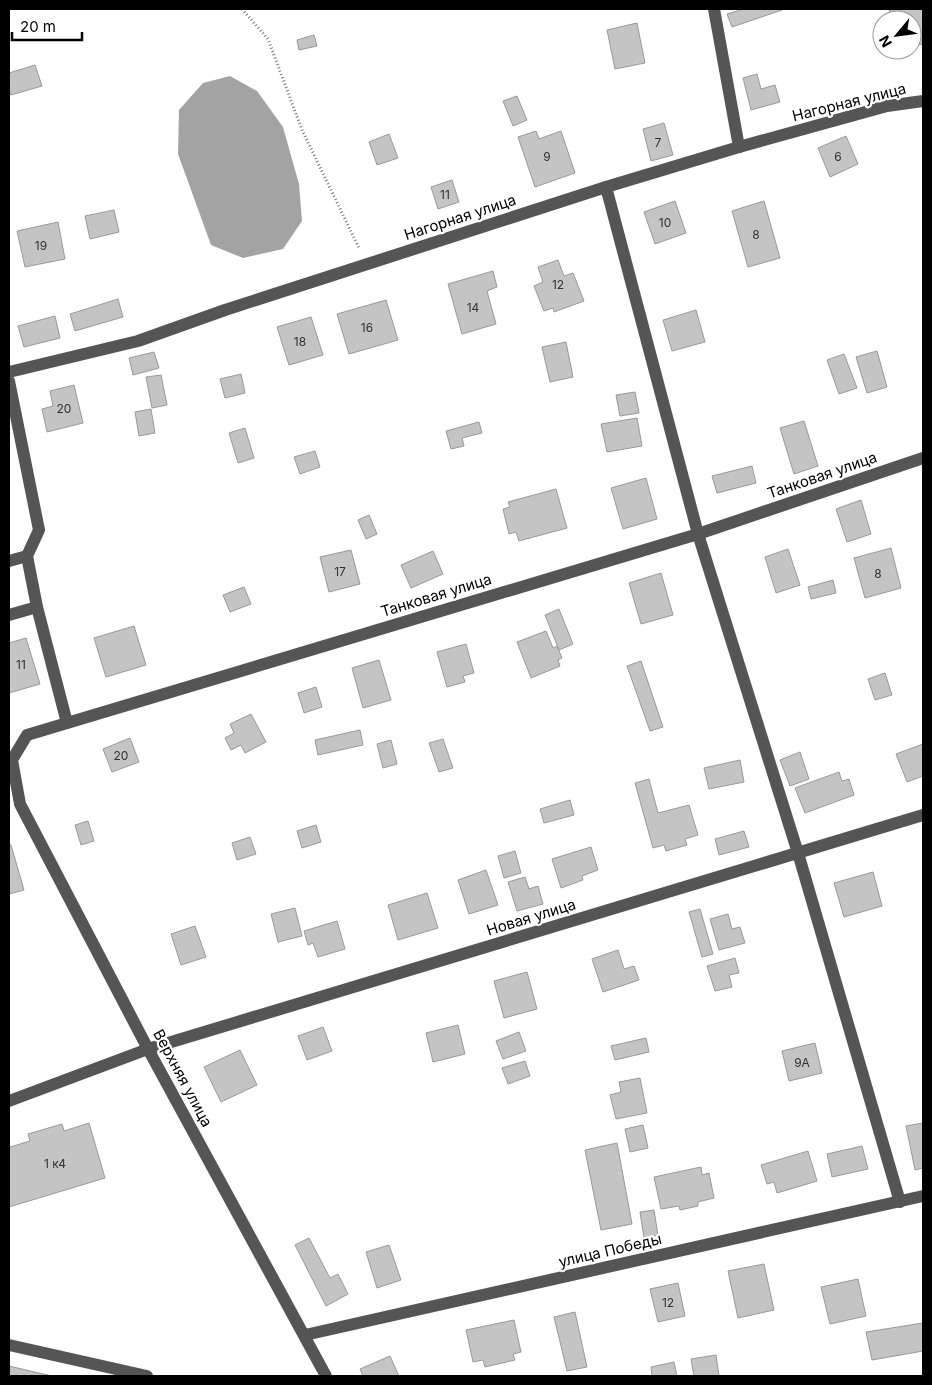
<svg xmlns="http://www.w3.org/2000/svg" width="932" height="1385" viewBox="0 0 932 1385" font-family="Inter,sans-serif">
<rect width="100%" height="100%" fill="#fff"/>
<!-- water -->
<path fill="#a3a3a3" d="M230 76 257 91 283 127 299 184 302 221 283 249 243 258 211 245 178 154 179 110 203 83Z"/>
<!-- building -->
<g fill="#c4c4c4" stroke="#999">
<path d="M744 9H785L732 27 727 14Z"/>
<path d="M889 9H923V44L912 46V20H891Z"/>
<path d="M637 23 645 63 615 69 607 30Z"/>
<path d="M314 35 317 46 299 50 297 40Z"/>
<path d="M35 65 42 86 11 95 9 89V73Z"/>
<path d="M757 74 761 89 775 85 780 102 751 110 743 78Z"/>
<path d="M517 96 527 120 513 126 503 101Z"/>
<path d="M664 123 673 155 651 161 643 129Z"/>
<path d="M536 131 539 139 561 131 575 173 535 187 518 137Z"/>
<path d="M389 134 398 158 377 165 369 142Z"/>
<path d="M846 136 858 164 830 177 818 148Z"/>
<path d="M452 180 459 202 438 209 431 187Z"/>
<path d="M675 201 686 233 655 244 644 212Z"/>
<path d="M764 201 780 258 748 267 732 211Z"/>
<path d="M114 210 119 232 90 239 85 216Z"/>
<path d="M58 222 65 259 25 267 17 231Z"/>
<path d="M558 260 564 276 573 273 584 301 554 312 553 308 544 311 534 286 543 282 538 267Z"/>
<path d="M493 271 497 287 487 291 496 324 462 334 448 284Z"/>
<path d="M118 299 123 317 75 331 70 314Z"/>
<path d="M386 300 398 340 349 354 337 314Z"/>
<path d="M696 310 705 342 672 351 663 320Z"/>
<path d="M55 316 60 338 24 347 18 326Z"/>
<path d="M311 317 323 355 289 365 277 327Z"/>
<path d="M566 342 573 377 550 382 542 347Z"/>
<path d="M877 351 887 387 867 393 856 357Z"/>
<path d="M154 352 159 368 133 375 129 358Z"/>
<path d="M844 354 857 388 839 394 827 360Z"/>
<path d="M241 374 245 393 225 398 220 379Z"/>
<path d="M161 375 167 405 152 408 146 377Z"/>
<path d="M74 385 83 423 47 432 42 409 53 406 50 391Z"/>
<path d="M635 392 639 413 620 416 616 395Z"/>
<path d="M151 409 155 433 139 436 135 412Z"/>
<path d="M637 418 642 446 607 452 601 424Z"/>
<path d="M804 421 818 466 794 474 780 428Z"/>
<path d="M479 422 482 433 462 438 464 446 451 449 446 431Z"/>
<path d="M245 428 254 458 238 463 229 433Z"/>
<path d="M315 451 320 467 300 474 294 457Z"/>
<path d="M752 466 756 483 717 493 712 476Z"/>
<path d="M646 478 657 519 623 529 611 488Z"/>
<path d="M556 489 567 528 519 541 516 532 509 534 503 509 510 507 508 502Z"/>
<path d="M861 500 871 534 847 542 836 509Z"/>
<path d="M369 515 377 534 366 539 358 520Z"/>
<path d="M891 548 901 588 865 598 854 558Z"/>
<path d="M788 549 800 585 776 593 765 557Z"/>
<path d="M351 550 360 584 329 592 320 557Z"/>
<path d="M433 551 443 574 411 588 401 565Z"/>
<path d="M661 573 673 615 641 624 629 583Z"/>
<path d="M833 580 836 593 811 599 808 587Z"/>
<path d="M244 587 251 604 230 612 223 595Z"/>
<path d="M559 609 573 644 559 650 545 615Z"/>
<path d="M134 626 146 665 106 677 94 638Z"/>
<path d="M546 631 553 648 557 646 562 658 558 660 560 666 531 678 517 642Z"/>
<path d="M26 638 40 684 9 693V643Z"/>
<path d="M466 644 474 673 463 676 465 682 447 687 437 652Z"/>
<path d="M379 660 391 700 363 708 352 668Z"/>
<path d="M641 661 663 727 650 731 627 666Z"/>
<path d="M885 673 892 695 875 700 868 679Z"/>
<path d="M316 687 322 707 304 713 298 693Z"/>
<path d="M251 714 266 742 245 753 241 745 231 750 225 738 234 733 230 724Z"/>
<path d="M360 730 363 745 318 755 315 740Z"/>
<path d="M130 738 139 762 112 772 103 749Z"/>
<path d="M443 739 453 768 439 772 429 743Z"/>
<path d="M391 740 397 764 383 768 377 744Z"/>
<path d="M923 744V776L907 782 896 754Z"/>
<path d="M800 752 809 779 790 786 780 760Z"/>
<path d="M740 760 744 782 709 789 704 768Z"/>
<path d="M839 772 842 781 849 779 854 795 805 813 795 788Z"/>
<path d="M649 779 658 813 689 805 698 835 685 839 687 845 666 851 664 845 653 848 635 783Z"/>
<path d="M570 800 574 815 544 823 540 809Z"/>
<path d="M88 821 94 841 81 845 75 825Z"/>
<path d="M316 825 321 842 302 848 297 831Z"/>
<path d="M744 831 749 847 719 855 715 839Z"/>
<path d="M250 837 256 854 237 860 232 843Z"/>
<path d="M9 845H11L24 890 9 894Z"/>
<path d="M591 847 598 870 582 876 583 880 561 888 552 859Z"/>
<path d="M515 851 521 873 504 878 498 856Z"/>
<path d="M486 870 498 905 469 914 458 880Z"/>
<path d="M873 872 882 906 844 917 834 883Z"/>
<path d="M525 877 529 889 538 886 543 904 517 911 508 882Z"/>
<path d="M427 893 438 928 398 940 388 905Z"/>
<path d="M295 908 302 936 278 942 271 914Z"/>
<path d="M700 909 713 954 702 957 689 912Z"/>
<path d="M728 914 732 929 740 927 745 943 719 950 710 919Z"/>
<path d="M337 921 345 949 318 957 313 943 308 945 304 931Z"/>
<path d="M195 926 206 957 181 965 171 934Z"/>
<path d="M618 950 624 969 634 966 639 980 603 992 592 959Z"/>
<path d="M735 958 739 973 729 975 732 987 715 991 707 966Z"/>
<path d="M527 972 537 1009 504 1018 494 981Z"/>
<path d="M458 1025 465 1054 433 1062 426 1033Z"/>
<path d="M323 1027 332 1051 307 1060 298 1036Z"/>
<path d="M519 1032 526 1051 503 1059 496 1041Z"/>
<path d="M646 1038 649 1052 615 1060 611 1046Z"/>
<path d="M815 1043 822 1073 789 1081 782 1051Z"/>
<path d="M240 1050 257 1085 221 1102 204 1067Z"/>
<path d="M525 1061 530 1076 508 1084 502 1068Z"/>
<path d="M640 1078 647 1113 616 1119 610 1095 621 1092 619 1082Z"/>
<path d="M89 1123 105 1178 9 1207V1145L10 1147 30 1141 28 1134 62 1124 64 1131Z"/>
<path d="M923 1123V1168L915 1170 906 1126Z"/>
<path d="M643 1125 648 1148 630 1152 625 1129Z"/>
<path d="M617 1143 632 1224 601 1230 585 1150Z"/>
<path d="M862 1146 868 1169 832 1177 827 1154Z"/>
<path d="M808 1151 817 1181 777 1193 774 1182 767 1184 761 1165Z"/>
<path d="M701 1167 702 1175 709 1173 714 1198 698 1202V1206L680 1210 679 1206 661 1209 654 1177Z"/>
<path d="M654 1210 658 1235 644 1238 640 1212Z"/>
<path d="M309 1238 330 1278 338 1274 348 1294 326 1306 295 1245Z"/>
<path d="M389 1245 401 1280 377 1288 366 1252Z"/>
<path d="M764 1264 774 1310 738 1318 728 1271Z"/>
<path d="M858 1279 866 1316 830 1324 821 1287Z"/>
<path d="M678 1283 685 1316 658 1322 650 1289Z"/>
<path d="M575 1312 587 1367 567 1371 554 1317Z"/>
<path d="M514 1320 521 1352 513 1354 515 1360 485 1367 483 1360 473 1362 466 1330Z"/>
<path d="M923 1323V1351L872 1360 866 1332Z"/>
<path d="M716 1355 719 1376H694L691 1359Z"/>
<path d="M390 1356 399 1376H363L360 1369Z"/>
<path d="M674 1362 677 1376H652L651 1367Z"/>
<path d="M9 1366 52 1376H9Z"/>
</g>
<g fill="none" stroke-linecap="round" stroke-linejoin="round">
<!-- path -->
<path stroke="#777" stroke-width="3" stroke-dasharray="1 2.5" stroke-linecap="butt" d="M242 9 268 39 302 130 359 248"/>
<!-- minor -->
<g stroke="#555" stroke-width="12">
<path d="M714 9 739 147"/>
<path d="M606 187 698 534 798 853 900 1202"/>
<path d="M9 372 138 341 225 310 606 187 739 147 887 106 923 101"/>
<path d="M9 381 39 530 27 556 9 561"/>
<path d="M37 607 67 723"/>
<path d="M9 615 37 607 27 556"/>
<path d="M9 1101 148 1049 923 815"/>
<path d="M305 1335 923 1196"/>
<path d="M9 1345 147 1376"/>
<path d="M326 1376 148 1049 20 804 12 760 27 735 698 534 923 458"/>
</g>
</g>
<g text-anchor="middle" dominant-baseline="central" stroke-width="4.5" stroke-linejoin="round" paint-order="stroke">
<!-- number labels -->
<g font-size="12" fill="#313131">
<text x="658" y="142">7</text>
<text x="547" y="156">9</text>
<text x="838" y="156">6</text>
<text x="445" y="194">11</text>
<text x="665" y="222">10</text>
<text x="756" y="234">8</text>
<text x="41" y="245">19</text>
<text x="558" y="284">12</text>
<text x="473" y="307">14</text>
<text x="367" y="327">16</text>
<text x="300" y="341">18</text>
<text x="64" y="408">20</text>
<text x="340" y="571">17</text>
<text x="878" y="573">8</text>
<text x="21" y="664">11</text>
<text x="121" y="755">20</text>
<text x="802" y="1062">9А</text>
<text x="55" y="1163">1 к4</text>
<text x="668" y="1302">12</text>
</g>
<!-- street labels -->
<g font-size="15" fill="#000" stroke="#fff">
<text transform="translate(849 102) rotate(-14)">Нагорная улица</text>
<text transform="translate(460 217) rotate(-18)">Нагорная улица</text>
<text transform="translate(822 475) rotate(-19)">Танковая улица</text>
<text transform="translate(436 595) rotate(-17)">Танковая улица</text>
<text transform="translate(531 917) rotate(-17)">Новая улица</text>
<text transform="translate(183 1078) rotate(62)">Верхняя улица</text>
<text transform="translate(610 1250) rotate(-13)">улица Победы</text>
</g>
</g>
<!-- border -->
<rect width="932" height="1385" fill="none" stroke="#000000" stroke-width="20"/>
<!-- north arrow -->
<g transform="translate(897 35) rotate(241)"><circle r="24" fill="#ffffff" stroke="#999999"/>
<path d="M0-4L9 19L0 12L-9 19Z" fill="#000000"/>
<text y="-8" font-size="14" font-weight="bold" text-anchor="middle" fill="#000000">N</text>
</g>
<!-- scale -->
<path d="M12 32v8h70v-8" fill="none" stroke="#000000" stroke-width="2.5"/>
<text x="20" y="32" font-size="15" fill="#000000" stroke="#ffffff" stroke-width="4" paint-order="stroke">20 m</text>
</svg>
